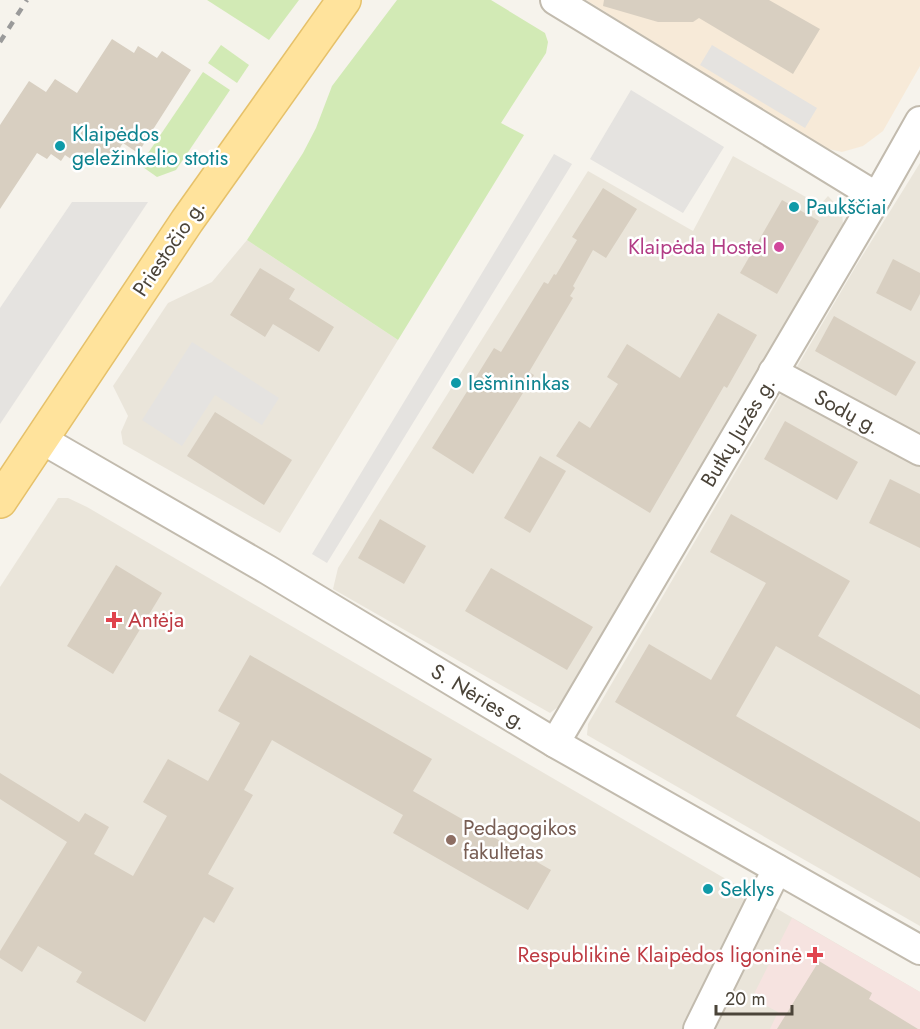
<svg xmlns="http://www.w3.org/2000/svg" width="920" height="1029" viewBox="0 0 920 1029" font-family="Jost,sans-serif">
<rect width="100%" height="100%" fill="#f6f3ec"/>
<!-- residential -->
<g fill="#eae5da">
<path d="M733 156 820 205 828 196 842 211 843 225 558 707 550 713 333 589 338 568 588 171 693 231Z"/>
<path d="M920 163V926L587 735 588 724 856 266Z"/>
<path d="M247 240 398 340 280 533 123 444 121 432 128 416 113 386 168 303 212 282Z"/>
<path d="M58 498H68L87 507 920 992V1029H0V587Z"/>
</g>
<!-- commercial -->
<path fill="#f7ead8" d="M586 0H920V66L883 131 863 146 842 152 824 148Z"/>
<!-- medical -->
<path fill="#f6e3e0" d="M792 918 920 992V1029H770L778 1012 752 998Z"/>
<!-- green -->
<g fill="#d2eab5">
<path d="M207 0H299L269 40Z"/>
<path d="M397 0H491L545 33 548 42 546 53 501 123 524 135 398 340 247 240 303 153 316 128 332 86Z"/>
<path d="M221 45 249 65 237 83 208 63Z"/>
<path d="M203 72 230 90 176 170 157 177 140 165Z"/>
</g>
<!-- parking -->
<g fill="#e5e3e0">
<path d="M712 45 817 108 805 128 700 65Z"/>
<path d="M631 90 724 147 683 213 590 159Z"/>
<path d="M554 154 572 164 327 563 312 554Z"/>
<path d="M72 202H148L0 424V308Z"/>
<path d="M192 342 279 398 262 425 215 395 182 446 142 420Z"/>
</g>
<!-- building -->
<g fill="#d8cfc1">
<path d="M604 0H769L820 29 793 74 699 18 693 22H658L603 6Z"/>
<path d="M112 39 134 53 138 46 157 58 162 51 191 70 138 153 123 143 117 152 114 150 104 164 91 155 87 160 78 154 74 161 65 155 61 161 51 154 47 159 37 153 0 209V125L29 81 46 92 55 79 77 93Z"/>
<path d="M603 188 637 209 606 258 593 250 573 286 575 288 570 296 573 298 529 372 534 375 473 474 432 448 494 348 501 352 544 282 548 284 554 274 556 275 577 240 572 237Z"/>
<path d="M782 200 819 221 777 294 740 273Z"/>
<path d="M893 259 920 273V294L911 311 876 293Z"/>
<path d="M260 268 295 289 289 299 334 327 319 352 273 324 265 337 230 315Z"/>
<path d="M718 313 757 335 727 388 724 386 650 513 556 456 579 421 590 428 618 384 607 377 627 344 680 378Z"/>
<path d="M834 316 916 362 896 396 815 351Z"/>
<path d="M215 412 292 460 264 505 187 456Z"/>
<path d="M785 421 858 462 837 500 764 459Z"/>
<path d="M540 456 566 471 530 533 504 518Z"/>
<path d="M890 479 920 494V548L869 523Z"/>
<path d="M731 514 850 581 818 636 920 695V729L776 646 736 716 920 822V878L615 702 649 644 711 680 766 583 710 552Z"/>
<path d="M380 519 426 546 404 584 358 558Z"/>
<path d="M116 565 162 593 113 674 67 646Z"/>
<path d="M491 568 593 627 567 670 465 611Z"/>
<path d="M250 655 432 759 413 791 551 870 528 910 393 833 403 815 272 740 244 790 253 795 208 874 234 888 214 923 204 917 145 1022 76 982 82 972 38 946 22 972 0 958V951L67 842 0 799V773L79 822 85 813 109 827 94 854 133 876 167 816 143 802 168 759 208 781 240 723 218 711Z"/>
<path d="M819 961 872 993 869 999 918 1029H777Z"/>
</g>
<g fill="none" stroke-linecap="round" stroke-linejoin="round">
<!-- street casing -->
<g stroke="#c2bbae" stroke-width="32">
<g id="street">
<path d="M555 0 877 197"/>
<path d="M773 372 920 451"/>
<path d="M41 439 268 570 555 743 920 950"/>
<path d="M555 743 877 197 920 121"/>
<path d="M698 1029 777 869"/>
</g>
</g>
<!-- primary casing -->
<g stroke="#e6c16a" stroke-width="36">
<path id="primary" d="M0 501 187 221 344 0"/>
</g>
<!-- street -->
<use href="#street" stroke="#fff" stroke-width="28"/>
<!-- primary -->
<use href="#primary" stroke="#ffe39c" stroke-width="33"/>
<!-- rail -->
<path stroke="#9a9a9a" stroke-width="4.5" stroke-dasharray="8 8" stroke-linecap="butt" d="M0 42 27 0"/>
</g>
<!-- markers -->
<g fill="#0f9aa8" stroke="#fff" stroke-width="2">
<circle cx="60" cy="146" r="6"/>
<circle cx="794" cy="207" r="6"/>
<circle cx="456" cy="383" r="6"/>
<circle cx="708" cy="889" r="6"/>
</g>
<circle fill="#d1479c" stroke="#fff" stroke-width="2" cx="779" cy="247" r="6"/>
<g fill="#e0444e" stroke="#fff" stroke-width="2">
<path d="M111 611h6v6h6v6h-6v6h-6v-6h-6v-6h6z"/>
<path d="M812 946h6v6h6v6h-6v6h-6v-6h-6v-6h6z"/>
</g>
<circle fill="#8d6e63" stroke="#fff" stroke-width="2" cx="451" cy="840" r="6"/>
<g text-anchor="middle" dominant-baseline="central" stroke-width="5" stroke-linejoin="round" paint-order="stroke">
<!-- culture labels -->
<g font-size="21" fill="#0d838f" stroke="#fff" text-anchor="start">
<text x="72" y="134">Klaipėdos<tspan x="72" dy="24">geležinkelio stotis</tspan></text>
<text x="806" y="207">Paukščiai</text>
<text x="468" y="383">Iešmininkas</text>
<text x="720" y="889">Seklys</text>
</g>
<!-- hotel labels -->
<g font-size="21" fill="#b23c85" stroke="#fff" text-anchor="end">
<text x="767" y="247">Klaipėda Hostel</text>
</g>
<!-- street labels -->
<g font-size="21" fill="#4b4439" stroke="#fff">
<text transform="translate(169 248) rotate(-56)">Priestočio g.</text>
<text transform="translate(847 412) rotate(28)">Sodų g.</text>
<text transform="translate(738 432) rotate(-59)">Butkų Juzės g.</text>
<text transform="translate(479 697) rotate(31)">S. Nėries g.</text>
</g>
<!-- health labels -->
<g font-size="21" fill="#be3a42" stroke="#fff" text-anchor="start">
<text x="128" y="620">Antėja</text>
<text x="802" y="955" text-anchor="end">Respublikinė Klaipėdos ligoninė</text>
</g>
<!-- education labels -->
<g font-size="21" fill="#785e54" stroke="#fff" text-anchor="start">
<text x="463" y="828">Pedagogikos<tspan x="463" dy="24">fakultetas</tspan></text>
</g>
</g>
<!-- scale -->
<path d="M716 1005v9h76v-9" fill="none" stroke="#4b4439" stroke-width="3"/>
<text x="725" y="1005" font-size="18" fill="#4b4439" stroke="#ffffff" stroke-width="4.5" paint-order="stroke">20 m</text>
</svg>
